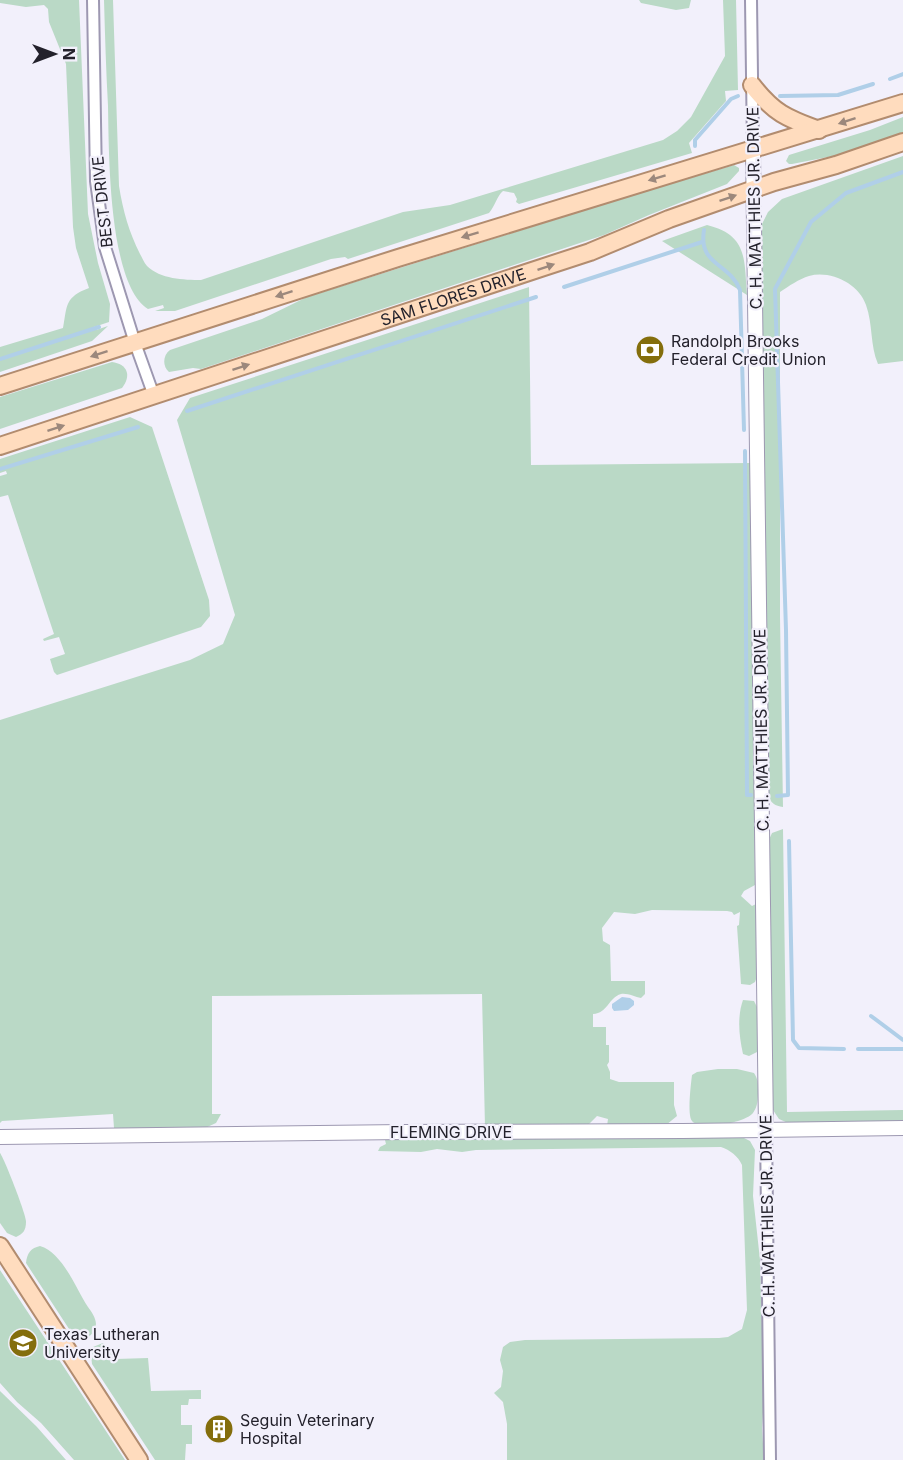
<svg xmlns="http://www.w3.org/2000/svg" width="903" height="1460" viewBox="0 0 903 1460" font-family="Inter,sans-serif">
<rect width="100%" height="100%" fill="#f2f0fb"/>
<!-- green -->
<g fill="#bad9c6">
<path d="M0 0H79L88 214 98 263 110 304 109 322 94 327 96 330 108 326 92 341 0 372V347L63 328C67 305 65 297 89 288L76 248 73 227 66 64 49 22 48 9 44 5 26 7 0 3Z"/>
<path d="M104 0H113L119 186C123 211 129 232 140 254 142 257 144 263 147 266 160 279 184 280 201 280L403 212 450 205 663 140 677 131 691 117 725 56 723 0H736L738 90 725 91 726 101 689 143 692 153 519 204 516 202 517 199 514 193 503 191C497 196 495 206 489 213L348 259 345 257 331 259 175 311H155L164 308 163 305 148 309C108 284 109 151 108 106 106 71 105 35 104 0Z"/>
<path d="M639 0H691L689 8 676 10 641 3Z"/>
<path d="M903 117V133L833 156 792 164H789L786 161 789 155 870 130Z"/>
<path d="M903 156V361L878 364C870 346 873 324 866 305 859 284 831 270 809 276 799 279 789 286 780 292V617L783 807C775 806 771 803 768 796L761 226 768 212 782 199Z"/>
<path d="M734 165 739 168V171L727 184 649 215 604 235 201 369 193 368 169 372C162 366 163 355 170 350L262 319 307 297 646 191Z"/>
<path d="M707 225C748 235 744 259 747 295L662 241Z"/>
<path d="M529 287 531 465 751 463 755 885 744 891 741 896 752 906 756 904 758 974 755 982 750 985 741 984 737 926 739 925 740 912 734 915 732 912 727 911 652 910 635 914 614 912 602 928 603 941 610 945 611 981H645V994L641 998C635 997 628 993 621 994 608 998 608 1013 593 1014V1027H606V1045H609V1062L607 1065 610 1072V1079L619 1082H674V1105L677 1116 666 1125 607 1126 608 1119 597 1116 588 1125 485 1127 482 994 212 996V1114H221L216 1123 205 1128H114L113 1114 2 1121 0 1123V720L190 660 223 644 235 615 177 420 190 398Z"/>
<path d="M112 362C127 364 132 375 122 388L0 429V397Z"/>
<path d="M130 417 152 427 209 600 210 616 201 627 57 675 54 672 50 659 65 654 59 637 44 641 43 639 54 634 8 495 0 497V476L7 474 6 471 0 473V459Z"/>
<path d="M783 829 787 1112 903 1110V1122L788 1123 779 1119 773 1110 768 842 772 833Z"/>
<path d="M743 1000 754 1001 757 1007 758 1049 757 1052 749 1056 743 1054C739 1036 737 1017 743 1000Z"/>
<path d="M718 1069H737L754 1073C758 1079 758 1083 758 1090 758 1099 758 1106 753 1113 745 1123 700 1131 692 1121 687 1114 691 1084 692 1075L697 1072Z"/>
<path d="M742 1137 750 1141 755 1150 753 1196 760 1260 764 1397 762 1428 764 1460H507V1424L503 1402 494 1393 501 1387 503 1371 500 1360 503 1347 510 1342 525 1340 719 1338 728 1337 742 1329 747 1310 742 1165C738 1156 730 1150 721 1147L476 1150 462 1152 437 1149 421 1152 378 1151 380 1147 386 1144 385 1140Z"/>
<path d="M0 1153C4 1158 26 1214 26 1222 26 1230 23 1234 16 1237L7 1233 0 1223Z"/>
<path d="M40 1246C63 1253 76 1289 88 1307 91 1311 96 1318 96 1324 95 1336 82 1344 73 1335L26 1263C27 1253 31 1248 40 1246Z"/>
<path d="M0 1270 125 1460H74L41 1423 17 1402 0 1383Z"/>
<path d="M103 1343 108 1352 110 1351 116 1359 148 1358 151 1391 201 1390V1399H189L188 1405H181V1425H192V1444H186L185 1460H155L92 1364 91 1355 93 1347Z"/>
<path d="M0 1391 37 1427 66 1460H0Z"/>
</g>
<!-- water -->
<path fill="#b0cfe8" d="M622 997 630 998 634 1001V1005L628 1010 614 1011 612 1008V1004Z"/>
<g fill="none" stroke-linecap="round" stroke-linejoin="round">
<!-- stream -->
<g stroke="#b0cfe8" stroke-width="4">
<path d="M890 79 903 74"/>
<path d="M780 96 838 95 873 84"/>
<path d="M695 146V140L731 99 738 96"/>
<path d="M704 230C698 266 729 262 740 290L744 430"/>
<path d="M564 287 702 242"/>
<path d="M0 359 99 327"/>
<path d="M187 411 536 297"/>
<path d="M745 451 747 795H751"/>
<path d="M0 469 138 427"/>
<path d="M777 796 788 795 786 630 775 289 811 222 846 193 903 172"/>
<path d="M789 841 793 1040 799 1048 844 1049"/>
<path d="M871 1016 903 1040"/>
<path d="M858 1049H903"/>
</g>
<!-- minor casing -->
<g stroke="#9d98b1" stroke-width="14">
<g id="minor">
<path d="M93 0 96 181 105 247 135 343 154 396"/>
<path d="M751 0 753 150"/>
<path d="M766 1130 770 1460"/>
</g>
</g>
<!-- tertiary casing -->
<g stroke="#9d98b1" stroke-width="16">
<g id="tertiary">
<path d="M753 150 766 1130"/>
<path d="M0 1137 404 1132 683 1131 903 1128"/>
</g>
</g>
<!-- primary casing -->
<g stroke="#b28c6f" stroke-width="20">
<g id="primary">
<path d="M752 85C774 113 786 118 819 130"/>
<path d="M0 386 398 258 903 103"/>
<path id="s1" d="M0 446 541 268 590 252 669 219 774 182 836 165 903 142"/>
<path d="M0 1246 139 1460"/>
</g>
</g>
<!-- minor -->
<use href="#minor" stroke="#fff" stroke-width="10"/>
<!-- tertiary -->
<use href="#tertiary" stroke="#fff" stroke-width="14"/>
<!-- primary -->
<use href="#primary" stroke="#ffdcbe" stroke-width="16"/>
</g>
<!-- one-way arrows -->
<defs><path id="oneway-solid" d="M-6-.8H1V-3.2L6.5 0L1 3.2V.8H-6Z" transform="scale(1.5)"/></defs>
<g fill="#9c887c">
<use href="#oneway-solid" transform="translate(847 121) rotate(162)"/>
<use href="#oneway-solid" transform="translate(657 178) rotate(163)"/>
<use href="#oneway-solid" transform="translate(728 198) rotate(-19)"/>
<use href="#oneway-solid" transform="translate(470 235) rotate(163)"/>
<use href="#oneway-solid" transform="translate(546 267) rotate(-19)"/>
<use href="#oneway-solid" transform="translate(284 294) rotate(162)"/>
<use href="#oneway-solid" transform="translate(99 354) rotate(162)"/>
<use href="#oneway-solid" transform="translate(241 367) rotate(-18)"/>
<use href="#oneway-solid" transform="translate(56 428) rotate(-18)"/>
</g>
<!-- icons -->
<defs>
<g id="bank-disc" transform="scale(1.5)"><circle r="9.5" fill="#846e0c" stroke="#f2f0fb"/><path d="M-6-4H6V4H-6ZM0-2.3a2.3 2.3 0 1 0 0 4.6a2.3 2.3 0 1 0 0-4.6Z" fill="#fff"/></g>
<g id="university-disc" transform="scale(1.5)"><circle r="9.5" fill="#846e0c" stroke="#f2f0fb"/><path d="M0-5L7-2L0 1L-7-2ZM-4 1L0 2.5L4 1V4Q0 6-4 4Z" fill="#fff"/></g>
<g id="building-disc" transform="scale(1.5)"><circle r="9.5" fill="#846e0c" stroke="#f2f0fb"/><path d="M-4-6H4V6H1V3H-1V6H-4ZM-2.5-4.3h1.7v1.8h-1.7ZM.8-4.3h1.7v1.8H.8ZM-2.5-1h1.7V.8h-1.7ZM.8-1h1.7V.8H.8Z" fill="#fff"/></g>
</defs>
<g fill-rule="evenodd">
<use href="#bank-disc" x="650" y="350"/>
<use href="#university-disc" x="23" y="1343"/>
<use href="#building-disc" x="219" y="1429"/>
</g>
<g text-anchor="middle" dominant-baseline="central" stroke-width="4.5" stroke-linejoin="round" paint-order="stroke">
<!-- street labels -->
<g font-size="16" fill="#23212b" stroke="#f2f0fb">
<text transform="translate(102 202) rotate(-96)">BEST DRIVE</text>
<text transform="translate(754 208) rotate(-91)">C. H. MATTHIES JR. DRIVE</text>
<text stroke="none"><textPath href="#s1" startOffset="477">SAM FLORES DRIVE</textPath></text>
<text transform="translate(761 730) rotate(-91)">C. H. MATTHIES JR. DRIVE</text>
<text x="451" y="1132">FLEMING DRIVE</text>
<text transform="translate(767 1216) rotate(-91)">C. H. MATTHIES JR. DRIVE</text>
</g>
<!-- poi labels -->
<g font-size="16" fill="#23212b" stroke="#f2f0fb" text-anchor="start">
<text x="671" y="341">Randolph Brooks<tspan x="671" dy="18">Federal Credit Union</tspan></text>
<text x="44" y="1334">Texas Lutheran<tspan x="44" dy="18">University</tspan></text>
<text x="240" y="1420">Seguin Veterinary<tspan x="240" dy="18">Hospital</tspan></text>
</g>
</g>
<!-- north arrow -->
<g transform="translate(54 54) rotate(90)" stroke="#f2f0fb" stroke-width="4.5" paint-order="stroke">
<path d="M0-4.5L10 22L0 15L-10 22Z" fill="#23212b"/>
<text y="-9" font-size="16" font-weight="bold" text-anchor="middle" fill="#23212b">N</text>
</g>
</svg>
